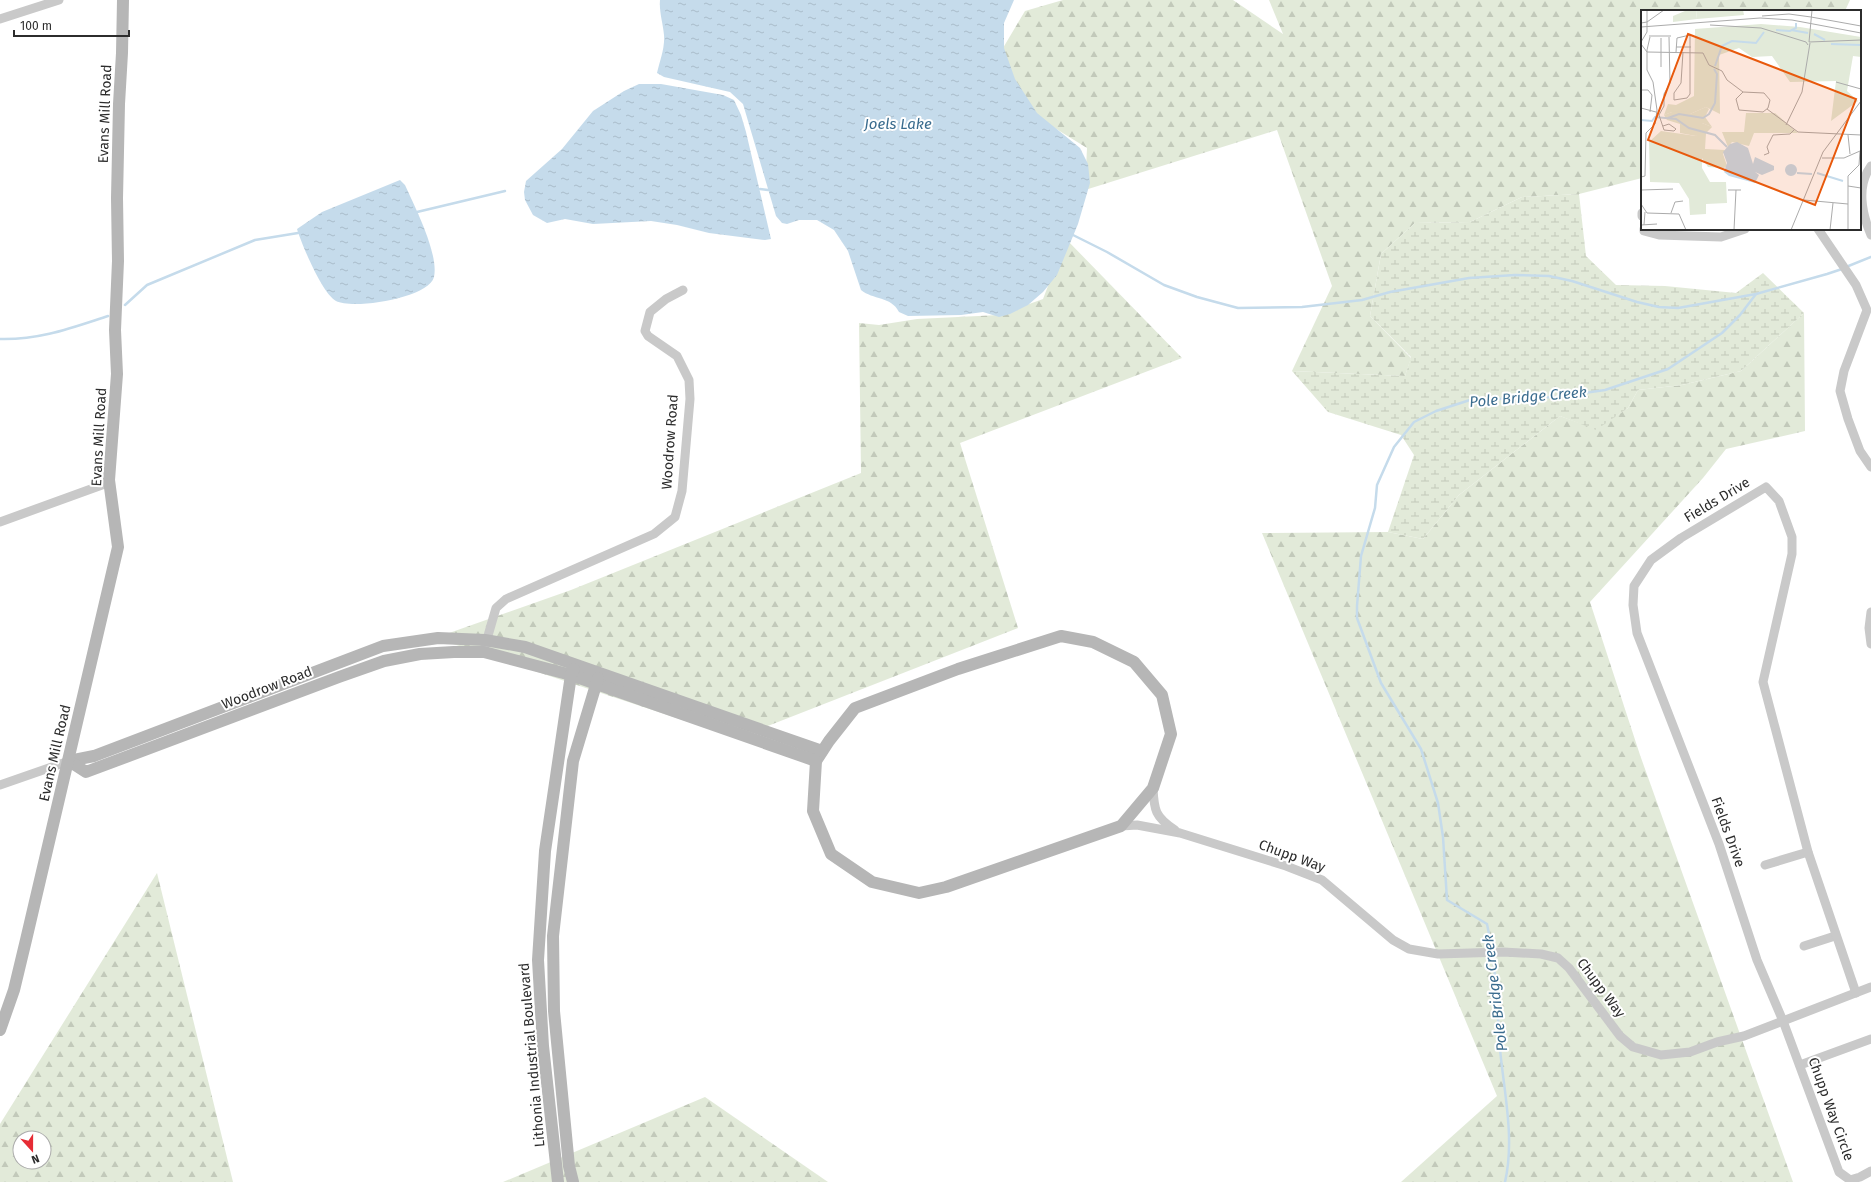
<svg xmlns="http://www.w3.org/2000/svg" width="1871" height="1182" viewBox="0 0 1871 1182" font-family="'Fira Sans',sans-serif">
<defs>
<pattern id="forest-firs" width="22" height="20" patternUnits="userSpaceOnUse"><rect width="22" height="20" fill="#e2ead9"/><path d="M5 1l3.5 6h-7zM16 11l3.5 6h-7z" fill="#c2c9ba"/></pattern>
<pattern id="wetland-marsh" width="20" height="14" patternUnits="userSpaceOnUse"><rect width="20" height="14" fill="#e2ead9"/><path d="M1 5h8M5 5V1M11 12h8M15 12V8" fill="none" stroke="#c2c9ba"/></pattern>
<pattern id="water-ripples" width="26" height="14" patternUnits="userSpaceOnUse"><rect width="26" height="14" fill="#c5dbeb"/><path d="M2 4q2-2 4 0t4 0M15 11q2-2 4 0t4 0" fill="none" stroke="#a9bcca"/></pattern>
</defs>
<rect width="100%" height="100%" fill="#fff"/>
<!-- forest -->
<g fill="url(#forest-firs)" fill-rule="evenodd">
<path d="M1063 0H1233L1283 34 1269 0H1850L1845 11H1642V178L1579 194 1522 197 1470 222 1415 223 1381 254 1370 316 1411 358 1405 376 1292 371 1332 286 1277 130 1085 190 1087 148 1032 114 1000 53 1025 11Z"/>
<path d="M1066 239 1182 358 960 443 1018 628 737 738 435 638 571 590 861 473 859 323 879 325 917 319 999 315 1043 299Z"/>
<path d="M1804 313 1805 431 1726 449 1703 478 1590 602 1640 755 1793 1182H1401L1497 1096 1262 533 1388 532 1423 539 1459 495 1560 416 1596 429 1628 408 1638 390 1682 385 1741 371Z"/>
<path d="M157 873 233 1182H0V1124ZM20 1138H44V1162H20Z"/>
<path d="M705 1097 828 1182H503Z"/>
</g>
<!-- wetland -->
<path fill="url(#wetland-marsh)" d="M1579 194 1586 256 1616 285 1665 286 1736 293 1763 273 1804 313 1741 371 1682 385 1638 390 1628 408 1596 430 1560 416 1459 495 1423 539 1388 532 1414 455 1401 435 1328 412 1292 371 1405 376 1411 357 1370 316 1381 254 1415 223 1470 222 1522 197Z"/>
<!-- water -->
<g fill="url(#water-ripples)">
<path d="M660 0H1014L1004 23V48L1015 79 1037 113 1080 148 1088 164 1090 183 1078 224 1057 275 1043 292 1028 305 1010 314 999 317 983 312 961 315 908 316 899 312C891 296 873 300 861 290L848 251 834 230 817 220H799L787 224 782 223 776 216 743 104 730 92 664 77 657 73C660 60 665 48 664 35 663 23 659 12 660 0Z"/>
<path d="M639 84H661L723 95 734 100 741 115 746 132 771 239 765 240 709 233 677 225 651 221 593 224 565 219 547 223 533 215 525 200 524 192 526 181 562 149 593 111 624 91Z"/>
<path d="M400 180 405 185C415 207 439 254 434 277 429 298 353 310 336 301 322 293 302 245 297 229L322 212Z"/>
</g>
<g fill="none" stroke-linecap="round" stroke-linejoin="round">
<!-- stream -->
<g stroke="#c5dbeb" stroke-width="2.5">
<path d="M760 189 768 190"/>
<path d="M417 212 505 191"/>
<path d="M1073 235 1107 252 1164 285 1197 297 1238 308 1302 307 1362 300 1390 292 1469 278 1515 275 1549 276 1572 281 1637 302 1659 307 1678 308 1756 294 1827 274 1842 269"/>
<path d="M1846 267 1871 257"/>
<path d="M125 305 147 285 255 240 298 233"/>
<path d="M0 339C40 340 71 328 108 316"/>
<path d="M1492 949 1487 924 1447 900 1443 837 1438 803 1421 749 1381 683 1357 618V606L1361 556 1375 508 1377 485 1394 447 1414 422 1436 411 1470 400 1556 397 1605 390 1668 369 1722 333 1740 315 1756 294"/>
<path d="M1492 954C1498 985 1497 1017 1500 1049 1504 1092 1515 1139 1505 1182"/>
</g>
<!-- street -->
<g stroke="#c9c9c9" stroke-width="9">
<path d="M0 19 59 0"/>
<path d="M1871 166C1856 186 1862 214 1871 235"/>
<path d="M1642 213V216"/>
<path d="M1644 229V231L1659 235 1721 237 1745 229"/>
<path d="M1818 229 1856 285 1867 310 1844 371 1840 391 1848 419 1860 451 1871 467"/>
<path d="M0 522 102 485 109 480"/>
<path d="M1871 612 1869 628 1871 644"/>
<path d="M485 646 496 608 506 599 654 534 675 517 682 491 690 399 689 380 677 356 648 336 645 331 650 312 666 299 683 290"/>
<path d="M0 785 69 761"/>
<path d="M1153 788C1154 810 1155 817 1175 830"/>
<path d="M1121 826 1137 825 1180 833 1286 866 1322 880 1393 940 1409 949 1438 954 1503 952 1541 954 1558 958 1569 968 1620 1036 1633 1047 1661 1055 1690 1052 1717 1042 1744 1036 1871 987"/>
<path d="M1765 865 1808 852"/>
<path d="M1804 946 1835 936"/>
<path d="M1856 993 1808 852 1763 682 1792 554V537L1779 501 1766 487 1681 538 1651 560 1634 586 1633 605 1637 633 1719 844 1757 960 1783 1021 1839 1172 1850 1180 1860 1177 1871 1171"/>
<path d="M1800 1065 1871 1039"/>
</g>
<!-- secondary -->
<g stroke="#b6b6b6" stroke-width="12">
<path d="M1061 636 1093 642 1134 662 1162 695 1171 734 1153 788 1121 826 946 887 919 893 872 882 831 854 813 811 816 761 829 741 855 708 958 669Z"/>
<path d="M69 761 94 756 383 646 438 638 485 640 525 647 822 751"/>
<path d="M69 761 86 772 339 677 384 661 420 654 454 652H484L571 675 816 761"/>
<path d="M0 1030 14 990 26 940 118 547 109 480 117 374 115 330 118 261 117 198 119 104 122 53 123 0"/>
<path d="M558 1182 543 1046 538 960 545 851 571 675 574 669"/>
<path d="M573 1182 569 1166 554 1011 553 936 573 761 598 678"/>
</g>
</g>
<g text-anchor="middle" dominant-baseline="central" stroke-width="4" stroke-linejoin="round" paint-order="stroke">
<!-- street labels -->
<g font-size="14" fill="#2c2c2c" stroke="#fff">
<text transform="translate(105 114) rotate(-88)">Evans Mill Road</text>
<text transform="translate(99 437) rotate(-87)">Evans Mill Road</text>
<text transform="translate(670 442) rotate(-86)">Woodrow Road</text>
<text transform="translate(1717 500) rotate(-31)">Fields Drive</text>
<text transform="translate(267 688) rotate(-21)">Woodrow Road</text>
<text transform="translate(55 753) rotate(-77)">Evans Mill Road</text>
<text transform="translate(1728 832) rotate(70)">Fields Drive</text>
<text transform="translate(1292 856) rotate(20)">Chupp Way</text>
<text transform="translate(1601 988) rotate(53)">Chupp Way</text>
<text transform="translate(532 1055) rotate(-95)">Lithonia Industrial Boulevard</text>
<text transform="translate(1831 1109) rotate(70)">Chupp Way Circle</text>
</g>
<!-- water labels -->
<g font-size="15" font-style="italic" fill="#3a6c8e" stroke="#fff">
<text x="898" y="124">Joels Lake</text>
<text transform="translate(1528 397) rotate(-5)">Pole Bridge Creek</text>
<text transform="translate(1495 993) rotate(-97)">Pole Bridge Creek</text>
</g>
</g>
<!-- overview -->
<g transform="translate(1641 10)">
<rect width="220" height="220" fill="#fff"/>
<path d="M55 0 56 9 32 12V6L44 1ZM120 14 159 17 220 27V47L212 46 206 81 217 91 190 111 195 71 149 72 131 46 111 47 98 38 78 45 79 104 65 97 49 104 31 102 23 105 27 94 35 95 53 86 54 19ZM105 103H134L157 123H113L108 136 91 132 87 137 81 122H103ZM61 113 71 117 65 123 64 139 84 140 82 144 86 156 83 158 67 157 61 148V158L69 172H85L86 193 65 194V204L49 205 48 189 38 173 9 172 8 132 20 121 55 126Z" fill="#e2ead9"/>
<path d="M65 97 68 99 64 107 71 117 61 113 62 119 55 126 39 123V114L26 110 23 105 31 102 46 101 49 104Z" fill="#e2ead9"/>
<path d="M55 0H102L103 5 56 9Z" fill="#e2ead9"/>
<path d="M96 132 107 138 112 154 114 147 133 156V160L121 165 114 162 118 165 114 173 88 166 83 162 86 153 82 142 89 134ZM144 160a6 6 0 1 1 12 0a6 6 0 1 1-12 0Z" fill="#c5dbeb"/>
<path fill="none" stroke="#c5dbeb" stroke-width="2" d="M135 20 149 21 155 18V13M150 20 167 23M173 24 184 30M190 34 220 35M74 56 81 36 91 31 115 33 123 22M27 108 38 104 62 108 68 104 74 93 76 64 73 59M0 110 11 111 14 107 35 109 48 118 74 125 86 137M156 163 171 164M176 163 202 171"/>
<path fill="none" stroke="#ababab" stroke-width="1" d="M6 0V12L23 0M171 0 168 32 220 30M121 6 148 4 170 7M170 7 220 16M0 13 6 12V22L0 32M69 15 120 18 165 32 167 35M0 17 119 8 151 10 220 23M8 26H30M0 34 6 42 62 43 68 55 81 61 86 70 102 82M35 37H50M35 42 36 28 49 25V84L46 88 33 90V83L40 73 42 42M20 57V28M195 72 220 79M0 80H7L11 85 9 102M102 82 123 83 129 90 127 98 122 102 98 100 95 89ZM0 98 15 102M126 99 157 122 220 125M145 115 161 82 169 33M22 116 28 114 35 119 33 121 23 120 18 105 23 96V84L29 73 28 27M207 125 209 144M123 145 128 143 126 137 132 125 149 124 153 120M181 148H203L219 141M0 167 4 166 5 123 14 114 16 100 12 72 6 60V40L9 27M207 176 220 178M0 180 32 179M87 180H100M163 190 207 194M0 194 6 203 38 204 45 220M30 203 34 192 42 191M0 215 16 214M3 215 4 202M207 219V166L218 155 219 141M93 220 95 180M150 220 182 142 220 91M189 220 192 193"/>
<path fill="#e8590c" fill-opacity="0.15" stroke="#e8590c" stroke-width="2" d="M47 24 215 89 174 195 7 130Z"/>
<rect width="220" height="220" fill="none" stroke="#2c2c2c" stroke-width="2"/>
</g>
<!-- north arrow -->
<g transform="translate(32 1150) rotate(159)"><circle r="19" fill="#ffffff" stroke="#ababab"/>
<path d="M0-3L7 15L0 10L-7 15Z" fill="#e62c35"/>
<text y="-6" font-size="11" font-weight="bold" text-anchor="middle" fill="#2c2c2c">N</text>
</g>
<!-- scale -->
<path d="M14 30v6h115v-6" fill="none" stroke="#2c2c2c" stroke-width="2"/>
<text x="20" y="30" font-size="12" fill="#2c2c2c" stroke="#ffffff" stroke-width="3" paint-order="stroke">100 m</text>
</svg>
